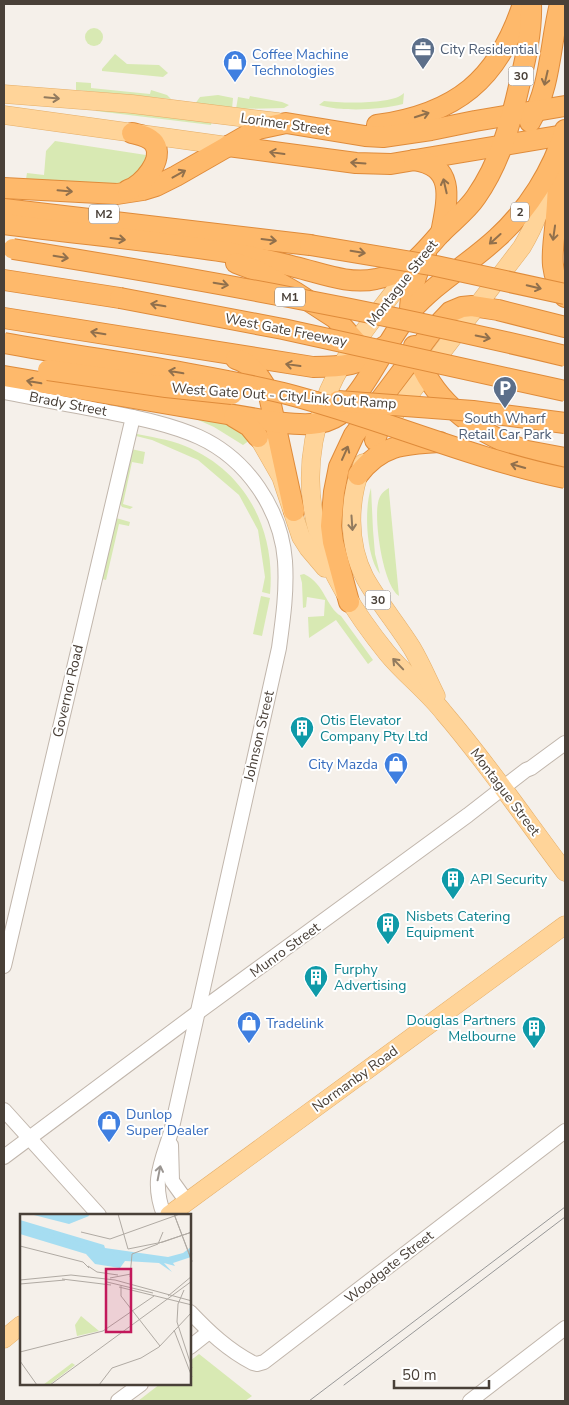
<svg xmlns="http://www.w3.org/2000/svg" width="569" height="1405" viewBox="0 0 569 1405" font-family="'Nunito Sans',sans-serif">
<rect width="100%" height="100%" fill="#f5f0ea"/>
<!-- green -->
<g fill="#d8e9b3">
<circle cx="94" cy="37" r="9"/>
<path d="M115 54 127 64 159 65 168 73 163 77 102 71V69Z"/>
<path d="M76 82 91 83V88L150 94 151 90 167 95 171 99 76 90Z"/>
<path d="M404 93 403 104C379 110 343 112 319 105L324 101C340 103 393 105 404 93Z"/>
<path d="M218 95 233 98 232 109 195 104 200 97Z"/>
<path d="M250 96 282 102 289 105 284 108 236 109 238 97 249 99Z"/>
<path d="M96 107 212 121 211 125 96 111Z"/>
<path d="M55 141 146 155C146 168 134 179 123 183 100 191 51 186 25 185L27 173 44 175 46 151Z"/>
<path d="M187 415 230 423 253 438 243 445 214 427Z"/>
<path d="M133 433C150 437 168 439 185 446 246 471 276 530 270 594L262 592 265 577 258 530 239 495 198 460 152 440 132 435Z"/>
<path d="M131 449 145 452 143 464 132 462 123 504 133 507 130 509 122 507 119 502Z"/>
<path d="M371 488 373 530 375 554 380 574C366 557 364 509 371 488Z"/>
<path d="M389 488V492L399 596C383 586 374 521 378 503 379 496 383 491 389 488Z"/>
<path d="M116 518 130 522 129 526 119 524 106 580 102 579Z"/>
<path d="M304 574C325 584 326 607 341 616L373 660 368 664 336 620 309 638 308 617 324 616 325 600 307 597 306 607 303 608 302 583 300 575Z"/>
<path d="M261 596 270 598 262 636 253 634Z"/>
<path d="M199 1354 252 1396 245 1401H138L160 1384H190V1361Z"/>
</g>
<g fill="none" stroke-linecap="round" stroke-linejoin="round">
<!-- minor casing -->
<g stroke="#c1b6ac" stroke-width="16">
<g id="minor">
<path d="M4 392C38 399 73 405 108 412 138 418 170 424 199 437 247 459 281 509 285 561 287 591 283 619 279 648L171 1132C161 1164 151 1181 164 1215"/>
<path d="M4 966 133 417"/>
<path d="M4 1110 99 1215"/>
<path d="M171 1145 172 1181 187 1202"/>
<path d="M4 1157 197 1013 468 815 526 770 531 768 565 743"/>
<path d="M190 1312C209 1332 228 1350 253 1363L257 1364 264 1362 565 1131"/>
<path d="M190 1347 209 1332"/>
<path d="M118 1401 141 1384"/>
<path d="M470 1401 565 1328"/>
</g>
</g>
<!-- major casing -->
<g stroke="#e5ae68" stroke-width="19">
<g id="major">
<path d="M4 94 132 104 278 122"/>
<path d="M4 115 228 146"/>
<path d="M417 261C386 305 341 352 324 403 289 502 325 576 387 653 404 674 427 691 444 713 487 763 525 819 565 872"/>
<path d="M393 416 522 247C537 222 543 202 551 174"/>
<path d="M258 437 281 477 301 537 308 548 325 568"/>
<path d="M363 463C348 499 347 543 365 578 379 603 397 624 412 648 421 663 428 680 436 696"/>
<path d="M169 1215 565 925"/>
<path d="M4 1339 21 1325"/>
</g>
</g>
<!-- highway casing -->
<g stroke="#df8b3a" stroke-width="22">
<g id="highway">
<path d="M530 122C551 87 550 43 560 4"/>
<path d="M377 125C456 114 498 80 523 4"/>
<path d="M228 146 356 163 391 164 564 135"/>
<path d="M559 154C558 175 558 196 556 217 554 249 546 268 565 297"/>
<path d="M414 160C457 166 447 201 441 233"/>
<path d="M4 188 117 194 143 190 156 186 176 176 258 129 286 123 365 136 383 137 431 130 475 121 565 106"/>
<path d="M128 190C143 185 165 159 154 143 148 136 140 135 132 133"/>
<path d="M4 209 310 245"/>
<path d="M4 224C80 234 157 241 232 253 253 257 274 261 295 267 321 273 349 285 376 279 406 274 420 257 439 235 451 222 466 212 476 197 500 163 511 122 520 82 526 57 532 30 531 4"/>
<path d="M236 263 260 272 295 292 335 318 357 343 365 355"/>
<path d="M4 280 120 298"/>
<path d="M410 317C409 296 416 272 426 254"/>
<path d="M4 318 313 367C342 367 361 366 385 346"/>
<path d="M414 346C429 398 470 429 519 448"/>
<path d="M236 359C252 364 260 377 268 391L294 511"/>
<path d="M4 376 275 422C295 424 321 428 339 415 346 410 351 402 356 395 376 369 389 338 410 312 435 283 469 264 497 238 528 210 553 170 565 130"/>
<path d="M234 417 249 426 258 437"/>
<path d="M375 440 380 425 382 405"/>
<path d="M506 447 565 458"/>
<path d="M358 475C381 445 403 444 440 442"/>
<path d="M349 602 333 542 331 526 334 492 339 467 354 435 433 330 450 312 462 307 472 306 498 310 565 327"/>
</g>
</g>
<!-- minor -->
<use href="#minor" stroke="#fff" stroke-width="14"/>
<!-- major -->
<use href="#major" stroke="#ffd499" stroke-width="18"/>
<!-- highway -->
<use href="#highway" stroke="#feb96b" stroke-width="20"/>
<!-- tram -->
<g stroke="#989898" stroke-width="1">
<path d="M344 1385 565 1217"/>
<path d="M309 1401 565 1207"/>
</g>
<!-- highway-bridge casing -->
<g stroke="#df8b3a" stroke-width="22" stroke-linecap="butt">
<g id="highway-bridge">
<path d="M310 245 436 266 565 294"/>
<path d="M13 249C198 279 383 312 565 356"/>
<path d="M120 298 283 329 565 391"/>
<path d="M4 343C97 360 191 371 283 393 378 417 469 458 565 478"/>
<path d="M48 370 166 387 232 394"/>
<path d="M338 401 473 411 565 423"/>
</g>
</g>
<!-- highway-bridge -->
<use href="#highway-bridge" stroke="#feb96b" stroke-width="20"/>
</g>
<!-- one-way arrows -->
<defs><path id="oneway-shaft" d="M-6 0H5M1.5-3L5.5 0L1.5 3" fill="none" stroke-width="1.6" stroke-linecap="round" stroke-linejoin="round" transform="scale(1.25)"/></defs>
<g stroke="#91704c">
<use href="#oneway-shaft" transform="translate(546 78) rotate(103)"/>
<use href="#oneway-shaft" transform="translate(422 115) rotate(-18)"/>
<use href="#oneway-shaft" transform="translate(277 153) rotate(-172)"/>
<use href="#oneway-shaft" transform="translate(358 163) rotate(-176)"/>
<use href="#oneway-shaft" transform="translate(179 174) rotate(-29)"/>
<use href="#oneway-shaft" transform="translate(445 186) rotate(-103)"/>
<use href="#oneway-shaft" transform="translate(65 191) rotate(5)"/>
<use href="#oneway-shaft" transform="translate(554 233) rotate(98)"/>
<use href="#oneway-shaft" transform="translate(118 239) rotate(7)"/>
<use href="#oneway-shaft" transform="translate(495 239) rotate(138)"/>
<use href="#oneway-shaft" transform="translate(269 240) rotate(7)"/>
<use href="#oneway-shaft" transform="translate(358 252) rotate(9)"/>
<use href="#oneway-shaft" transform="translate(61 257) rotate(9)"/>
<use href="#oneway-shaft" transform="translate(221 284) rotate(10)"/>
<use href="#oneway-shaft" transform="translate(534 287) rotate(13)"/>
<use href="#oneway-shaft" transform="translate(158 305) rotate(-170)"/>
<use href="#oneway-shaft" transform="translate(98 333) rotate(-171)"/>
<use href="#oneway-shaft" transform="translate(483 337) rotate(12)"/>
<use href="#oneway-shaft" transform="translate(293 365) rotate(-172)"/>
<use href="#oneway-shaft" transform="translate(176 372) rotate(-170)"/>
<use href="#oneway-shaft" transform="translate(34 382) rotate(-170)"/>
<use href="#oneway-shaft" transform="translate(345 453) rotate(-66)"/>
<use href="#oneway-shaft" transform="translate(518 466) rotate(-164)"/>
</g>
<g stroke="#927b5f">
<use href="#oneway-shaft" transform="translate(52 98) rotate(5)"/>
<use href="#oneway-shaft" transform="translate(352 523) rotate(86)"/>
<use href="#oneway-shaft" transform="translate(398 664) rotate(-134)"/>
</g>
<use stroke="#9b9692" href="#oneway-shaft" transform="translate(159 1173) rotate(-79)"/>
<!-- icons -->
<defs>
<g id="office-pin" transform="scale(1.25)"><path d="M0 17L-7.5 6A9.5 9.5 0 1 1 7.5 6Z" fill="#5c6f8a" stroke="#fff"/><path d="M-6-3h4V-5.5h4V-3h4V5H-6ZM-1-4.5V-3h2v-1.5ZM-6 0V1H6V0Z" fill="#fff"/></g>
<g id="shop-pin" transform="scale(1.25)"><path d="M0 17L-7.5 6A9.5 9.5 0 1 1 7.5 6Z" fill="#3f7fe0" stroke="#fff"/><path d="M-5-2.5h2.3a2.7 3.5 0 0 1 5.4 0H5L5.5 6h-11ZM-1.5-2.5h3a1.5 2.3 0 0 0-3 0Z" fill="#fff"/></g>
<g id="parking-pin" transform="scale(1.25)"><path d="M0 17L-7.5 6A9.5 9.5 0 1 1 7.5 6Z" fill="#5c6f8a" stroke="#fff"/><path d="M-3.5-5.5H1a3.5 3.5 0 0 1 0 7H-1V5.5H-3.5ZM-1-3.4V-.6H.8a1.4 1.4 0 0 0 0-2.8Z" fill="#fff"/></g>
<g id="building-pin" transform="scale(1.25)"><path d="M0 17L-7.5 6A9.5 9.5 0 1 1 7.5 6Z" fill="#0f9aa8" stroke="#fff"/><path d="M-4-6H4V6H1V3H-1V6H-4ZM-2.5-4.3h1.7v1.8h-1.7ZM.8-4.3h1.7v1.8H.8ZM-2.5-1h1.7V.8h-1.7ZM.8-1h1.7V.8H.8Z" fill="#fff"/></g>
</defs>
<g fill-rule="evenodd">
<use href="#office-pin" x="423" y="49"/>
<use href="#shop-pin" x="235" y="62"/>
<use href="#parking-pin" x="505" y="388"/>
<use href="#building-pin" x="302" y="728"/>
<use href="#shop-pin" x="396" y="764"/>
<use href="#building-pin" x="453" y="879"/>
<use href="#building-pin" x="388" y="924"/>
<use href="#building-pin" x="316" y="977"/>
<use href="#shop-pin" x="249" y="1023"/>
<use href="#building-pin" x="534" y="1028"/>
<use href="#shop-pin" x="109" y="1122"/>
</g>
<g text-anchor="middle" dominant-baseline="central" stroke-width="4" stroke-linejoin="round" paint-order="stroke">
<!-- shield labels -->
<g fill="#fff" stroke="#807974" stroke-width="1">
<rect x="508.5" y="66.5" width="25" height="19" rx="4"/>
<rect x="511" y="202.5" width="18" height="19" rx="4"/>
<rect x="89" y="204.5" width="30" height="19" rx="4"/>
<rect x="275" y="287.5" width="30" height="19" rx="4"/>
<rect x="365.5" y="590.5" width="25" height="19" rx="4"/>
</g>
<g font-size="12" font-weight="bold" fill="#494038">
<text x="521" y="76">30</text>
<text x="520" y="212">2</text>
<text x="104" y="214">M2</text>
<text x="290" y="297">M1</text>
<text x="378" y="600">30</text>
</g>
<!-- service labels -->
<g font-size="14" fill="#4e5e75" stroke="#fff" text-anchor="start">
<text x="440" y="49">City Residential</text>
<text x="505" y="418" text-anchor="middle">South Wharf<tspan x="505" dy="16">Retail Car Park</tspan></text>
</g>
<!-- shop labels -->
<g font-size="14" fill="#366cbe" stroke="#fff" text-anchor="start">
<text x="252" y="54">Coffee Machine<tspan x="252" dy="16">Technologies</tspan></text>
<text x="378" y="764" text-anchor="end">City Mazda</text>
<text x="266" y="1023">Tradelink</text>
<text x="126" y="1114">Dunlop<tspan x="126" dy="16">Super Dealer</tspan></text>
</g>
<!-- street labels -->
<g font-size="14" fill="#494038" stroke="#fff">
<text transform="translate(285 124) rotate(8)">Lorimer Street</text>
<text transform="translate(402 283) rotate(-52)">Montague Street</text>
<text transform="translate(286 330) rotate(11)">West Gate Freeway</text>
<text transform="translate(284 396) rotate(4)">West Gate Out - CityLink Out Ramp</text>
<text transform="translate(68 404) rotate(11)">Brady Street</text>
<text transform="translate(68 691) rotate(-77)">Governor Road</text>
<text transform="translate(259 736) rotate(-77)">Johnson Street</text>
<text transform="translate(505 792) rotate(53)">Montague Street</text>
<text transform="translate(285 950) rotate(-36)">Munro Street</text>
<text transform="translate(355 1079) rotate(-36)">Normanby Road</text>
<text transform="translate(389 1267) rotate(-38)">Woodgate Street</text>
</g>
<!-- culture labels -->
<g font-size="14" fill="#0d838f" stroke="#fff" text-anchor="start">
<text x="320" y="720">Otis Elevator<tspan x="320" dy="16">Company Pty Ltd</tspan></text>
<text x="470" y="879">API Security</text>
<text x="406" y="916">Nisbets Catering<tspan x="406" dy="16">Equipment</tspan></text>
<text x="334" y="969">Furphy<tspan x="334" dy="16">Advertising</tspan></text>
<text x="516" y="1020" text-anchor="end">Douglas Partners<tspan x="516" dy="16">Melbourne</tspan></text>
</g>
</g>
<!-- overview -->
<g transform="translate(20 1214)">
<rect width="171" height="171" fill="#f5f0ea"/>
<path d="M61 102 79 117 57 122 55 111ZM52 149 55 151 29 171H23Z" fill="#d8e9b3"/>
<path d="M10 0H68L69 2 49 10ZM0 6 84 31 85 34 148 43 163 39 171 33V43L153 49 155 52 144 49 152 58 139 49 105 47 100 54 75 50 66 40 0 20Z" fill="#a6ddf1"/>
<path fill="none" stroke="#a6ddf1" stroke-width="2.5" d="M0 13 110 43M0 14 15 17M26 20 68 33M79 36 109 44M114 43 145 46 172 39"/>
<path fill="none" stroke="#b0aaa3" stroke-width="1" d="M98 0 108 35 143 28 172 18M154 0 172 48M154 0 172 47M61 18 90 25 160 0M139 29 172 18M0 32 63 48 69 54M68 52 77 58 98 61M110 63 112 40 138 30 143 18M90 64 111 60M42 65 91 71M0 66 51 61 95 66 172 87M87 68 133 79M0 70 45 66M101 71V82L140 132M99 73 172 91M164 76 158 90 157 108 172 154M148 82 172 62M154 116 172 163M0 138 83 117 134 82M0 147 17 171M30 171 172 67M79 171 92 154 121 144 139 133 172 98"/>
<path fill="#c2185b" fill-opacity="0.15" stroke="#c2185b" stroke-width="2.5" d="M86 55H111V118H86Z"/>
<rect width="171" height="171" fill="none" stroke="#494038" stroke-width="2.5"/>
</g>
<!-- border -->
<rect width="569" height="1405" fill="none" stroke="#494038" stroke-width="10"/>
<!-- scale -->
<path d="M394 1380v8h95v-8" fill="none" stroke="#494038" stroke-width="2.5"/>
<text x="402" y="1380" font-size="15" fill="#494038" stroke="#ffffff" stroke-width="4" paint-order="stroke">50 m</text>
</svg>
